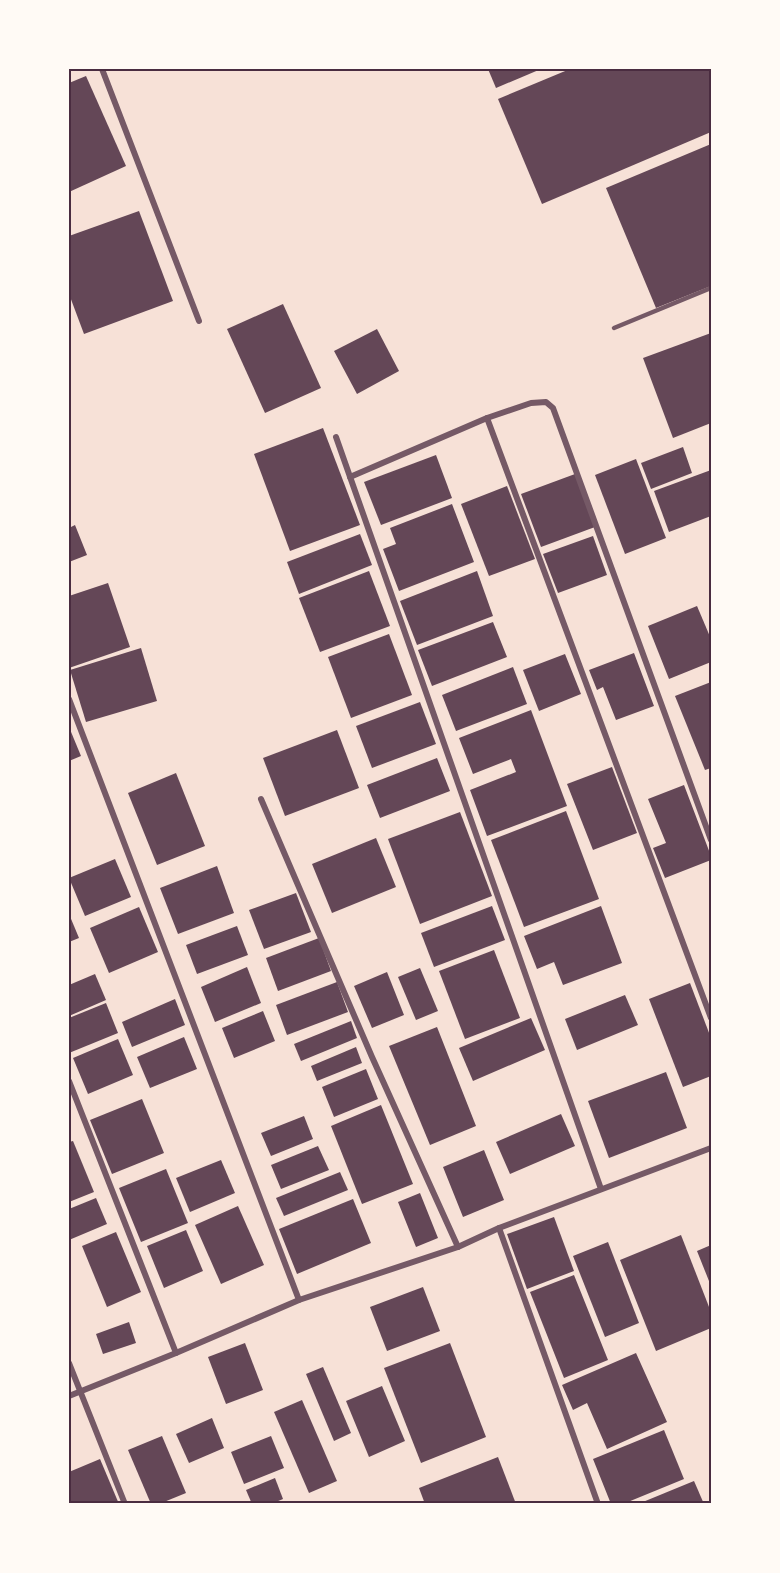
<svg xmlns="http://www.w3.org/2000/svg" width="780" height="1573" viewBox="0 0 780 1573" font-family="'Times New Roman',serif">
<rect width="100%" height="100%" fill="#f7e1d7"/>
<!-- building -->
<g fill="#644757">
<path d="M488 69H541L496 88Z"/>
<path d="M570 69H711V132L542 204 498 99Z"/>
<path d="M86 76 126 166 69 192V83Z"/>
<path d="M711 144V286L656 308 606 188Z"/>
<path d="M139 211 173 301 84 334 69 294V236Z"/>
<path d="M283 304 321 388 265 413 227 329Z"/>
<path d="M377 329 399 371 357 394 334 351Z"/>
<path d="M711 333V423L673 438 643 358Z"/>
<path d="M323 428 360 525 290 551 254 454Z"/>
<path d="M683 447 692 473 651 489 641 463Z"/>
<path d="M436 455 452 498 381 525 364 482Z"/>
<path d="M636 459 666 538 625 554 595 475Z"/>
<path d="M711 470V516L669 532 654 491Z"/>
<path d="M575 474 595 527 541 547 521 494Z"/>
<path d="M507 486 535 559 489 576 461 504Z"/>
<path d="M452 504 474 562 399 591 383 549 396 544 390 528Z"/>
<path d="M75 525 87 555 69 562V528Z"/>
<path d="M360 534 372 565 299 594 287 562Z"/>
<path d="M593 536 607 575 558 593 543 554Z"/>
<path d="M369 571 390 626 320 652 299 598Z"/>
<path d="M477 571 493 616 417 645 400 601Z"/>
<path d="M108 583 130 647 69 668V596Z"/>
<path d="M697 606 711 639V662L669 679 648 626Z"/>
<path d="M493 622 507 657 432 686 418 650Z"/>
<path d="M389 634 412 695 351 718 328 657Z"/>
<path d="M141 648 157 701 86 722 70 670Z"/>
<path d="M634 653 654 706 616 720 603 687 597 690 589 670Z"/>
<path d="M565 654 581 694 539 711 523 670Z"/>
<path d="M513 667 527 704 456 731 442 695Z"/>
<path d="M711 682V768L705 770 675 696Z"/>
<path d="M420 702 436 744 372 768 356 726Z"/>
<path d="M531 710 567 806 487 836 470 790 516 772 511 759 473 774 459 738Z"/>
<path d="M69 727 81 756 69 761Z"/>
<path d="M337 730 359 788 285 816 263 758Z"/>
<path d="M437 758 450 791 380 818 367 785Z"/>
<path d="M612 767 637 833 593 850 567 784Z"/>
<path d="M176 773 205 846 157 865 128 793Z"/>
<path d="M684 785 711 856V860L665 878 653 848 666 843 648 799Z"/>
<path d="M566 811 599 899 524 927 491 840Z"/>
<path d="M460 812 492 896 420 924 388 839Z"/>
<path d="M376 838 396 887 332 913 312 864Z"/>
<path d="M115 859 131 897 85 916 69 878Z"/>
<path d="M217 866 234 913 178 934 160 888Z"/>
<path d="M296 893 311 932 264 949 249 910Z"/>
<path d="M492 906 505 940 434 967 421 933Z"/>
<path d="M601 906 622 963 563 985 554 962 537 969 524 936Z"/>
<path d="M139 907 158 952 109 973 90 928Z"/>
<path d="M69 914 79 938 69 942Z"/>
<path d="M237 926 248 955 197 974 186 945Z"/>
<path d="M319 938 331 971 278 991 266 958Z"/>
<path d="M494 950 520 1018 465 1039 439 971Z"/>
<path d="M247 967 261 1003 215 1022 201 987Z"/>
<path d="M420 968 438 1011 416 1020 398 977Z"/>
<path d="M387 972 404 1015 372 1028 354 986Z"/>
<path d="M95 974 106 1000 69 1016V985Z"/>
<path d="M337 982 348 1012 287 1035 276 1005Z"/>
<path d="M690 983 711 1038V1076L683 1087 649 999Z"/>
<path d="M625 995 638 1025 577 1050 565 1019Z"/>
<path d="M175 999 185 1025 132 1047 122 1022Z"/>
<path d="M106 1003 118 1033 69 1053V1018Z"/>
<path d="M263 1011 275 1041 234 1058 222 1028Z"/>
<path d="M531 1018 545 1050 473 1081 459 1048Z"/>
<path d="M351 1021 357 1038 301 1061 294 1044Z"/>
<path d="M437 1027 476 1126 430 1145 389 1046Z"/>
<path d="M184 1037 197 1069 150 1088 137 1057Z"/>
<path d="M118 1039 133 1075 88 1094 73 1058Z"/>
<path d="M356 1047 362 1063 317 1081 311 1066Z"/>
<path d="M366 1069 378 1099 334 1117 322 1087Z"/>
<path d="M666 1072 687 1128 609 1158 588 1101Z"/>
<path d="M142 1099 164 1153 112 1174 90 1120Z"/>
<path d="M381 1105 413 1184 362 1204 331 1126Z"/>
<path d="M561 1114 575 1146 510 1174 496 1142Z"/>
<path d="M304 1116 313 1139 271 1156 261 1133Z"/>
<path d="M73 1141 94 1192 69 1202V1142Z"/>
<path d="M318 1146 329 1170 281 1189 271 1165Z"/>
<path d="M484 1150 504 1200 463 1217 443 1167Z"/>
<path d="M221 1160 235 1193 190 1212 176 1178Z"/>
<path d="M166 1169 188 1223 141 1242 119 1188Z"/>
<path d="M340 1172 348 1190 284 1216 276 1198Z"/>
<path d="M420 1193 438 1238 416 1247 398 1202Z"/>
<path d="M96 1198 107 1224 69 1240V1209Z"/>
<path d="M353 1199 371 1243 297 1274 279 1229Z"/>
<path d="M238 1206 264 1265 221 1284 195 1225Z"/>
<path d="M554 1217 574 1271 527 1289 507 1234Z"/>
<path d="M186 1230 203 1271 164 1288 147 1246Z"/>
<path d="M116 1232 141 1292 107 1307 82 1246Z"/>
<path d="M681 1235 711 1312V1328L656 1351 620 1260Z"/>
<path d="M608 1242 639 1323 605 1337 573 1256Z"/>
<path d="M711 1245V1286L697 1251Z"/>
<path d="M574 1275 608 1360 564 1378 530 1292Z"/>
<path d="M423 1287 440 1331 387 1351 370 1307Z"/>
<path d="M129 1322 136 1343 103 1354 96 1334Z"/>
<path d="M245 1343 263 1390 226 1404 208 1357Z"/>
<path d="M450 1343 486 1437 421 1463 384 1368Z"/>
<path d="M636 1353 667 1422 607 1449 587 1403 573 1410 562 1385Z"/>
<path d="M323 1367 351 1433 334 1441 306 1374Z"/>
<path d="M382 1386 405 1441 369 1457 346 1401Z"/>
<path d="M302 1400 337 1481 309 1493 274 1412Z"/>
<path d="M212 1418 224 1448 189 1463 176 1434Z"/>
<path d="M664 1430 684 1479 623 1504H611L593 1459Z"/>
<path d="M162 1436 186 1493 159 1504H151L128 1450Z"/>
<path d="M271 1436 284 1468 244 1484 231 1452Z"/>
<path d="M498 1457 516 1504H425L419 1488Z"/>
<path d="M100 1459 119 1504H69V1472Z"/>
<path d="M275 1478 283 1499 271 1504H252L246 1490Z"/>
<path d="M694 1481 704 1504H638Z"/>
</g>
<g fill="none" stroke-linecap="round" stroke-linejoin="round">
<!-- service -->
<path stroke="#755966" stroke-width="4.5" d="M614 328 711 288"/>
<!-- minor -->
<g stroke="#755966" stroke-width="6">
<path d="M102 69 199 321"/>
<path d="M487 418 711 1018"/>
<path d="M336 437 601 1189"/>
<path d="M350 477 487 418 531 403 546 402 553 408 711 840"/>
<path d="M69 699 299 1300"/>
<path d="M261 799 372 1057 458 1247"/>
<path d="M69 1081 176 1353"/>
<path d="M499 1228 598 1504"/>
<path d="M69 1363 125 1504"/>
<path d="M69 1396 176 1353 299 1300 458 1247 499 1228 711 1148"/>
</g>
</g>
<!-- border -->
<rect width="780" height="1573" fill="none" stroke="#fffaf5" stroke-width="141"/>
<rect x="70" y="70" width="640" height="1432" fill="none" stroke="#4a2c40" stroke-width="2"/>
</svg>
